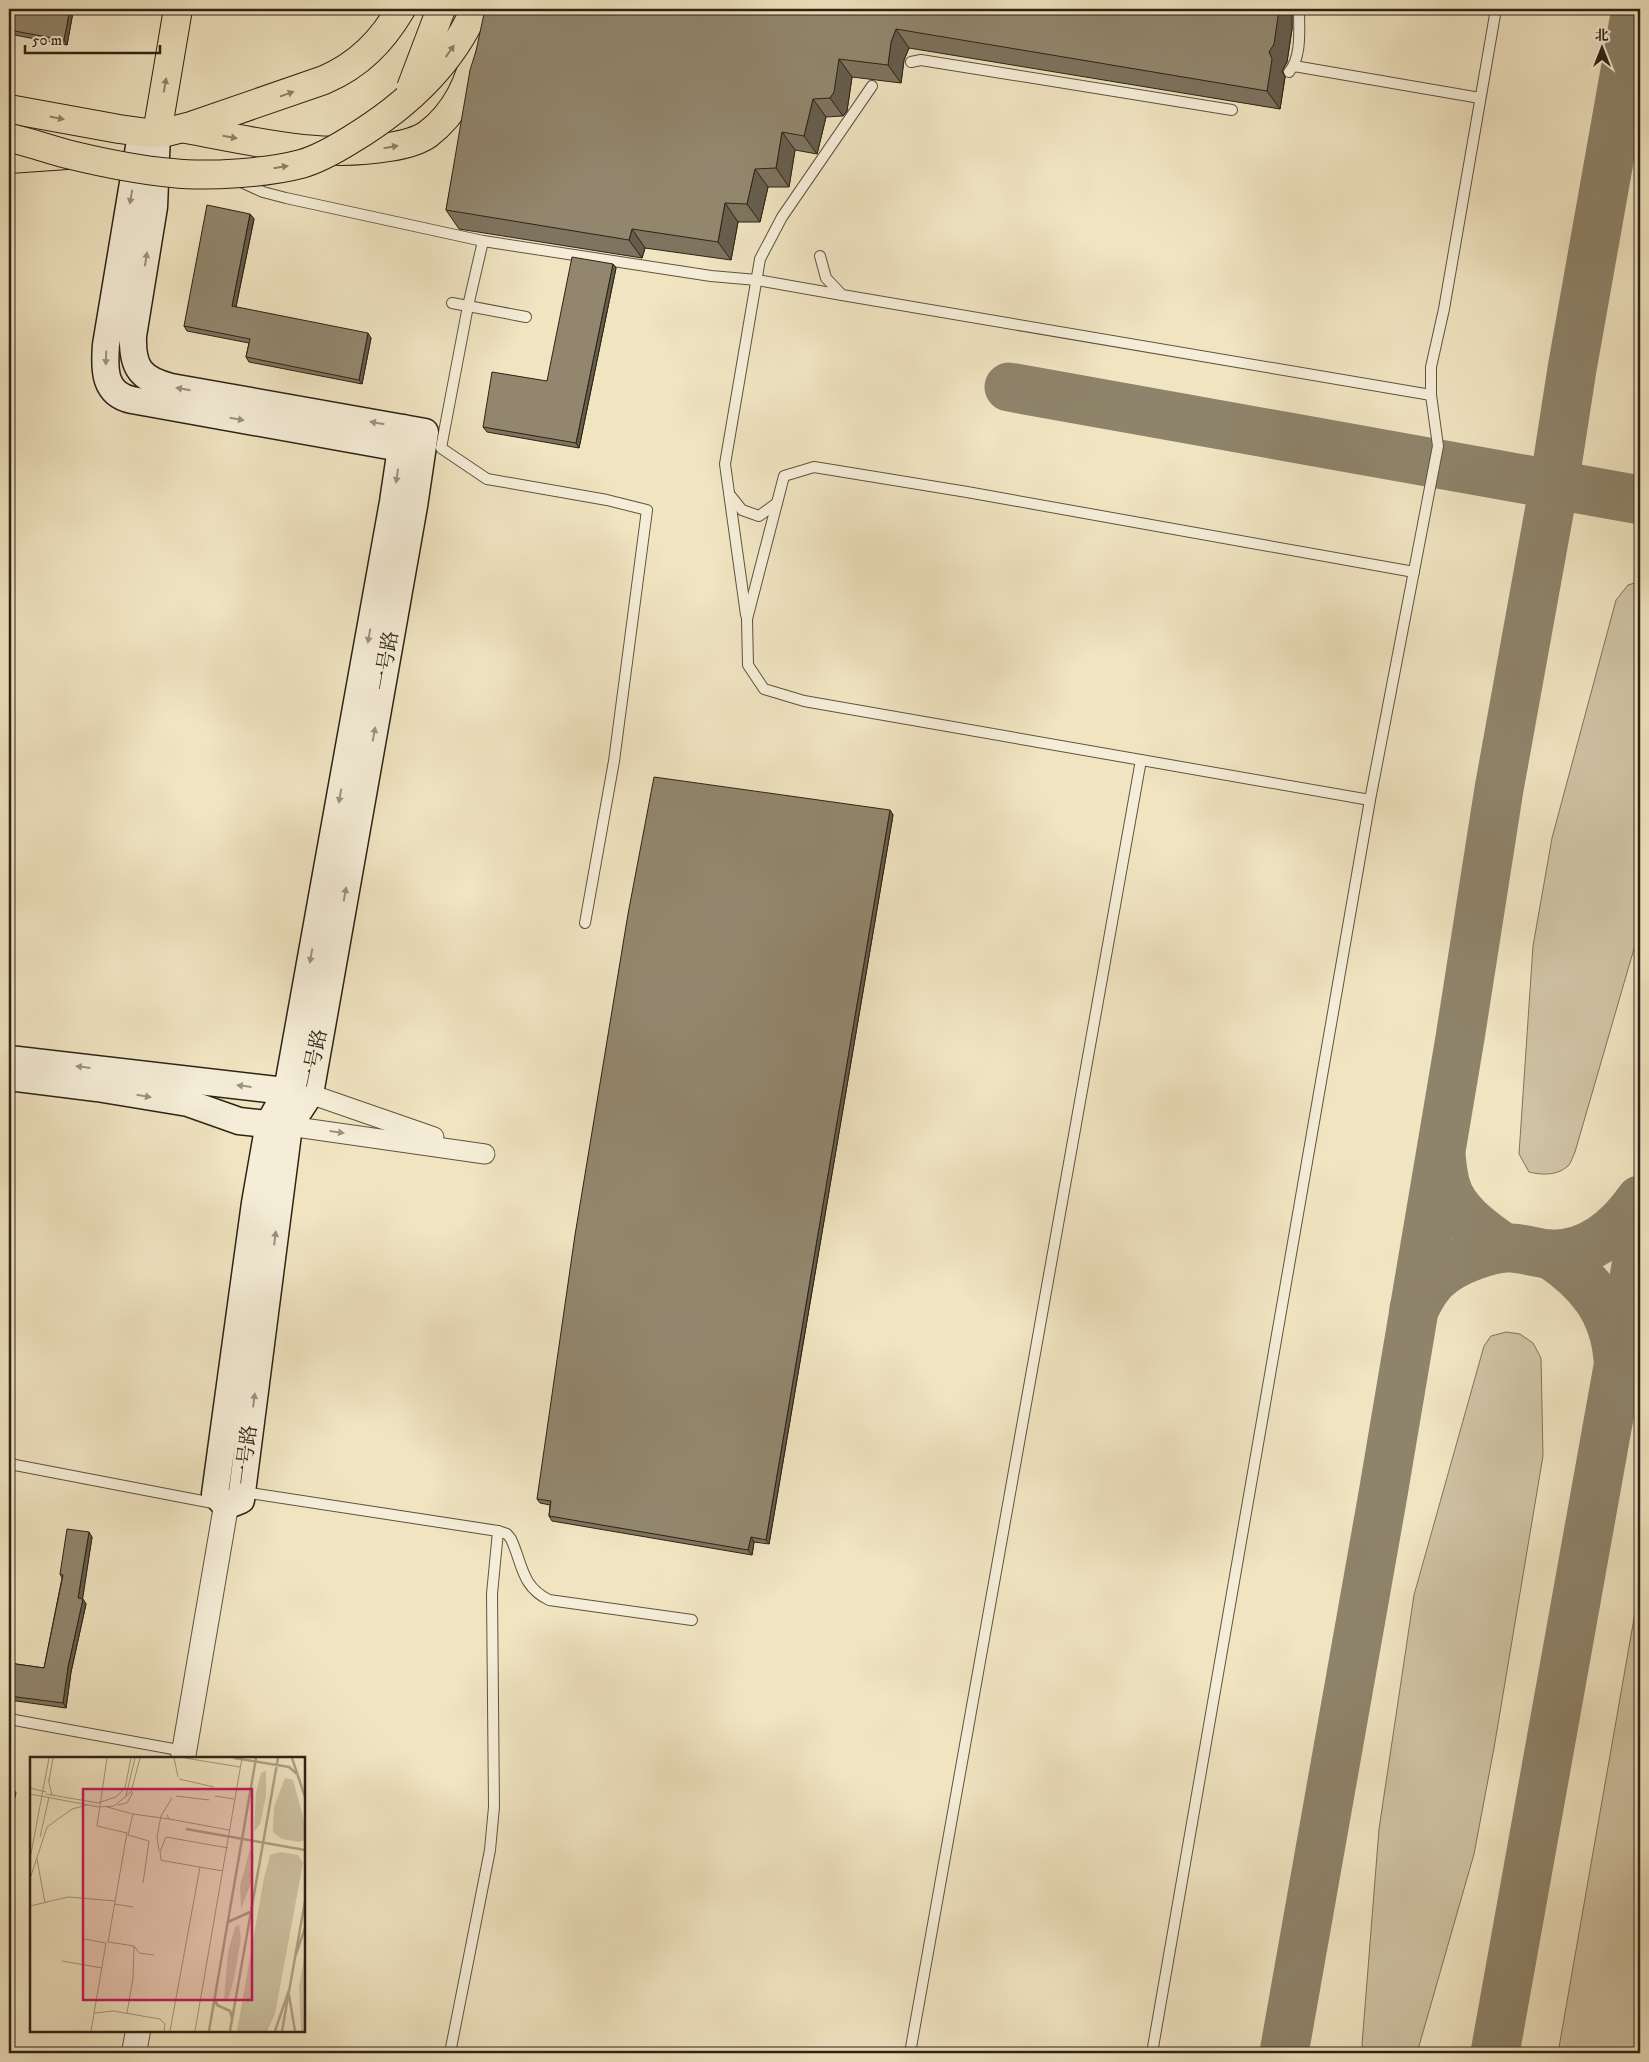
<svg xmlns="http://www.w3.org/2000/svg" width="1649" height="2062" viewBox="0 0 1649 2062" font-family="'IM FELL DW Pica','Noto Serif SC',serif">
<rect width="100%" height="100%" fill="#f0e4c1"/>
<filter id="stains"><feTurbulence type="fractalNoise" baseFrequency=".004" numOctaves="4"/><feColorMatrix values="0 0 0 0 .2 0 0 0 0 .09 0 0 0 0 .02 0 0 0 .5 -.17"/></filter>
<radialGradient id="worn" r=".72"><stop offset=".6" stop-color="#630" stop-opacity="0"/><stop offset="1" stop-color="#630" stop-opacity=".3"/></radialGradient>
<!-- green -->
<g fill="#cfc3a4" stroke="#7e735c">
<path d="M1635 583 1640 586V928L1575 1152C1573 1156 1571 1163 1568 1166 1557 1176 1541 1175 1529 1172L1519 1154 1533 946 1552 838 1616 600 1628 585Z"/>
<path d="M1506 1332 1520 1334 1533 1343 1541 1358 1543 1456 1494 1748 1474 1854 1417 2053H1366L1362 2045 1379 1829 1414 1595 1484 1346 1491 1336Z"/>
<path d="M1640 1584V2053H1558Z"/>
</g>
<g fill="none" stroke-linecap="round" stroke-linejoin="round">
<!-- taxiway -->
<g stroke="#8e846b" stroke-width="49">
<path d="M1009 387 1640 500"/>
<path d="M1441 1155C1442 1165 1443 1176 1446 1186 1453 1213 1483 1233 1504 1248"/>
<path d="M1550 1254C1589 1280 1614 1310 1618 1359"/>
<path d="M1414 1309C1419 1301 1422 1293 1428 1286 1443 1265 1478 1252 1502 1248 1517 1246 1534 1253 1548 1254 1588 1256 1619 1230 1640 1200"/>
<path d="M1284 2053 1382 1500 1460 1038 1499 789 1554 485 1572 369 1636 9"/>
<path d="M1495 2053 1640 1244"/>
</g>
<!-- service casing -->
<g stroke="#5e5340" stroke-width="12">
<g id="service">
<path d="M911 62 921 60 1232 110"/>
<path d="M1294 66 1480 98"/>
<path d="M1289 72C1302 57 1299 29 1299 11"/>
<path d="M239 181 263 192 286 198 483 241 468 306 441 448 487 479 607 500 647 510 614 761 585 923"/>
<path d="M483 241 711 276 757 280 842 295"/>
<path d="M820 256 826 278 842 295 1431 395"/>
<path d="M452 303 526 317"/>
<path d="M730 495 742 510 759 516 777 503"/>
<path d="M746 615 725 464 760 259 782 217 872 86"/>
<path d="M1370 800 804 701 764 689 748 665 747 619 784 476 814 467 967 492 1414 572"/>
<path d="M10 1464 218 1504"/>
<path d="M243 1492 498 1531 507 1534 511 1539C523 1565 521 1586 549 1600L692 1620"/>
<path d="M9 1719 184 1751"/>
<path d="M450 2053 490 1850 494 1807 492 1594 498 1531"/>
<path d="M910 2053 1141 760"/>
<path d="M1152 2053 1370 800 1438 446 1431 395V367L1444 309 1496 9"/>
</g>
</g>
<!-- minor casing -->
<g stroke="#5e5340" stroke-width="21">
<g id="minor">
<path d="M310 1094 434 1137"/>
<path d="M289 1126 485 1154"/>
</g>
</g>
<!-- tertiary casing -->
<g stroke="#5e5340" stroke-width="26">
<g id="tertiary">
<path d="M183 1758 226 1506"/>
<path d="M134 2053 138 2031"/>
</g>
</g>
<!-- secondary casing -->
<g stroke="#2d2315" stroke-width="29">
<g id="secondary">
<path d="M157 133 154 207 133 336C132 367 140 379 171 387L425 432 414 506 310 1094 289 1126 242 1492 241 1500 226 1506 215 1494 255 1203 269 1123 287 1091 393 502 404 428"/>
<path d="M139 147 106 345C104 370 104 394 132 400L417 451"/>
<path d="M9 1059 302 1093"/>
<path d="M9 1077 97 1088 188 1103 239 1121 285 1126"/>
</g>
</g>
<!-- primary casing -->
<g stroke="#2d2315" stroke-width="30">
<g id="primary">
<path d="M9 109 119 129 148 133 167 132 191 126 324 80C359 65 382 41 401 9"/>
<path d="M186 129C252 141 321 159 389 147 402 145 417 142 428 134 457 112 470 81 478 47"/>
<path d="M157 133 178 9"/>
<path d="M9 159 67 155"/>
</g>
</g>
<!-- service -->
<use href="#service" stroke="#f5edd7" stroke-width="10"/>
<!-- minor -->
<use href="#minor" stroke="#f5edd7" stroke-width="19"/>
<!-- tertiary -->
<use href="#tertiary" stroke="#f5edd7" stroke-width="24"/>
<!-- secondary -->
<use href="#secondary" stroke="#f5edd7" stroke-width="26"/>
<!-- primary -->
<use href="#primary" stroke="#f0e4c1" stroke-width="28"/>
<!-- primary-bridge casing -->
<g stroke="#2d2315" stroke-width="30" stroke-linecap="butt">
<g id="primary-bridge">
<path d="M411 88 441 9"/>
<path d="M9 138C30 142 50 150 71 155 104 163 139 170 172 173 207 177 267 173 301 164 319 159 336 149 352 139 403 108 451 65 475 9"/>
</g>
</g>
<!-- primary-bridge -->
<use href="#primary-bridge" stroke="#f0e4c1" stroke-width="28"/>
</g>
<!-- wall -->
<g fill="#7e745f" stroke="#2d2315">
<path d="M9 9H70L73 12 67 45 9 34Z"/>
<path d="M1293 9 1292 11V29L1287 62 1282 71 1285 77 1280 109 909 48 904 60 901 83 852 77 847 111 843 116 826 117 817 154 795 150 789 187H768L760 222H738L731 260 645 248 642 258 459 229 446 210 476 51Z"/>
<path d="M250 214 254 219 236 307 371 338 362 384 249 362 246 357 249 343 187 331 184 326Z"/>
<path d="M613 264 616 268 579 448 487 432 483 427 547 381Z"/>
<path d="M890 810 893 815 769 1544 754 1542 752 1555 552 1521 549 1516 550 1505 540 1503 537 1499Z"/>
<path d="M92 1537 82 1599 86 1604 71 1672 66 1708 9 1700V1663L44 1668 62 1578 60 1574Z"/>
</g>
<!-- shaded-wall -->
<g fill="#665e4d" stroke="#2d2315">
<path d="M70 9 73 12 67 45 64 40Z"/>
<path d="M1279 9H1293L1292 11V29L1287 62 1282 71 1285 77 1280 109 1267 91 1269 52Z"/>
<path d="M896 29 909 48 904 60 901 83 888 65 891 42Z"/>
<path d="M839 59 852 77 847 111 843 116 830 98Z"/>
<path d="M813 99 826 117 817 154 804 136Z"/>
<path d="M782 132 795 150 789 187 776 168Z"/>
<path d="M755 169 768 187 760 222 747 204Z"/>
<path d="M725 203 738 222 731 260 718 242Z"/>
<path d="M250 214 254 219 235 311 232 306Z"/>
<path d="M632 229 645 248 642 258 629 240Z"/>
<path d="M613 264 616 268 579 448 576 443Z"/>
<path d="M368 333 371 338 362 384 359 380Z"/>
<path d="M890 810 893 815 769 1544 766 1540Z"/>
<path d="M89 1532 92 1537 82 1603 78 1598Z"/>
<path d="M751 1537 754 1542 752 1555 748 1550Z"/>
<path d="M83 1599 86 1604 71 1672 66 1708 63 1703 68 1667Z"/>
<path d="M13 1788 16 1793 11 1814 9 1811V1805Z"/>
</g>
<!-- building -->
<g fill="#92876e" stroke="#2d2315">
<path d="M9 9H70L64 40 9 30Z"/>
<path d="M485 9H1279V10L1274 44 1269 52 1272 59 1267 91 896 29 891 42 888 65 839 59 834 92 830 98 813 99 804 136 782 132 776 168 755 169 747 204 725 203 718 242 632 229 629 240 446 210 470 70 476 51Z"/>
<path d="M207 205 250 214 232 306 368 333 359 380 246 357 250 339 184 326Z"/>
<path d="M572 257 613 264 576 443 483 427 492 372 547 381Z"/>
<path d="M654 777 890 810 766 1540 751 1537 748 1550 549 1516 551 1501 537 1499 575 1235 628 914Z"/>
<path d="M67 1529 89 1532 78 1598 83 1599 68 1667 63 1703 9 1696V1663L44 1668 63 1575 60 1574Z"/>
<path d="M9 1787 13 1788 9 1805Z"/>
</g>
<!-- one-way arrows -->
<defs><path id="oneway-solid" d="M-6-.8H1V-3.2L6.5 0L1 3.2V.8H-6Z" transform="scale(1.25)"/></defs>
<g fill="#8e846b">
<use href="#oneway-solid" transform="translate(450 51) rotate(-55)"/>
<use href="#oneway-solid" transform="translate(165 85) rotate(-80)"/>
<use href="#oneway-solid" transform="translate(287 94) rotate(-19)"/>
<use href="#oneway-solid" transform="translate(57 118) rotate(11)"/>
<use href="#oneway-solid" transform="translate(230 137) rotate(10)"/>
<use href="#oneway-solid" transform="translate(391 147) rotate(-10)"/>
<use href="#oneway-solid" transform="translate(281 167) rotate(-9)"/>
</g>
<g fill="#9b9280">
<use href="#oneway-solid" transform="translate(131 197) rotate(100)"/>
<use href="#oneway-solid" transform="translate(146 259) rotate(-81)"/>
<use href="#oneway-solid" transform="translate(106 358) rotate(92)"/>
<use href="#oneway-solid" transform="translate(183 389) rotate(-170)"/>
<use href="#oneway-solid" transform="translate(237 419) rotate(10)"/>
<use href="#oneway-solid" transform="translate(377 423) rotate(-170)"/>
<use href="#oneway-solid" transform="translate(397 476) rotate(98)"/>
<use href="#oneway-solid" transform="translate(369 636) rotate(100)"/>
<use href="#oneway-solid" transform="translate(374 734) rotate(-80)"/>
<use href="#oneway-solid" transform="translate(340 796) rotate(100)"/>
<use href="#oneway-solid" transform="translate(345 894) rotate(-80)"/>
<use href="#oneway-solid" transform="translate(311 956) rotate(100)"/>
<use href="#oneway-solid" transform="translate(83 1067) rotate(-173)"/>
<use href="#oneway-solid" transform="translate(244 1086) rotate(-173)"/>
<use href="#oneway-solid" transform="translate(144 1096) rotate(10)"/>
<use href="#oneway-solid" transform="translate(337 1132) rotate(8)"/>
<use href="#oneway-solid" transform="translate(275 1238) rotate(-83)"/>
<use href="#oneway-solid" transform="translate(254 1400) rotate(-83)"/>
</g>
<g text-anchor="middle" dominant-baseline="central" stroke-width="5" stroke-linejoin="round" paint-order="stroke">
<!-- street labels -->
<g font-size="20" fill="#2d2315" stroke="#f5edd7">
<text transform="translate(387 661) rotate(-80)">一号路</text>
<text transform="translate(315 1059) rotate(-78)">一号路</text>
<text transform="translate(247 1455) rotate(-83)">一号路</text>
</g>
</g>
<!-- overview -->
<g transform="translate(30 1757)">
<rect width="275" height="275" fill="#f0e4c1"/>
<path d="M236 14V38L230 67 224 75 226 36 231 16ZM255 21 263 23 274 63 275 83 269 85 252 82 243 75 244 50ZM220 92 224 99 221 126 211 152 210 129ZM250 95 268 98 273 106 245 257 237 274H207L234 121 240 98ZM209 168 211 181 204 222 198 242 194 243 198 195 205 170ZM275 195V274H271L269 230Z" fill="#cfc3a4"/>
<path fill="none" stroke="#aea287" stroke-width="2.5" d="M204 1 259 10 268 18M262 1 275 40M156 72 275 93M198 165 220 155M265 200 275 171M259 238 265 274M185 242 187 248 200 254 202 261M179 274 226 1M200 274 248 1M245 274 259 233M252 274 275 144"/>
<path fill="none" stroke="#a2977c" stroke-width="1" d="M77 1 67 69 97 76 78 185M144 1 148 20M155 1 210 10M18 22 22 38M149 22 184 30M19 24 23 1M0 31 16 35M0 37 69 50 84 49 101 35 110 1M16 37 68 46 86 40 95 31 101 1M96 39 105 1M146 39 179 43M185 39 204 42M88 48 97 46 103 35M77 50 103 57 98 78 119 84 113 126M103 57 139 62M137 58 139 62 199 73M10 80 19 40M129 94 127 80 131 59 142 41M0 102 19 1M7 102 15 146M193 114 135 104 131 103 130 95 136 80 198 91M0 122 17 70 42 52 57 48M84 147 103 150M0 149 38 140 85 144M54 182 76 186 61 274M78 185 104 189 109 196 124 198M32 204 72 211M65 256 83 254 130 262 135 267 134 274M97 256 103 221 104 189M140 274 170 110M165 274 212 1"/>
<path fill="#c2185b" fill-opacity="0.15" stroke="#c2185b" stroke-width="2.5" d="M53 32H222V243H53Z"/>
<rect width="275" height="275" fill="none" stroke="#2d2315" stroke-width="2.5"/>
</g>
<!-- margin -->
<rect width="1649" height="2062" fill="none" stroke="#f0e4c1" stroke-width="30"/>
<rect x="10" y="10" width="1629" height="2042" fill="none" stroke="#2d2315" stroke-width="2.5"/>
<rect x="15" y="15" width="1619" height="2032" fill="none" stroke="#2d2315"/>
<!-- north arrow -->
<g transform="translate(1602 48)" stroke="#f5edd7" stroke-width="4" paint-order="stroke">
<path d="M0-4L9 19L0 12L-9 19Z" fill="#2d2315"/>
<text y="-8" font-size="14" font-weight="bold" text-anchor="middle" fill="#2d2315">北</text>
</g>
<!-- scale -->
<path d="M25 45v8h135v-8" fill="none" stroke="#2d2315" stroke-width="2.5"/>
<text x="32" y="45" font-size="15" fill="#2d2315" stroke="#f5edd7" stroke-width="4" paint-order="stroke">50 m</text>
<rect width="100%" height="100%" filter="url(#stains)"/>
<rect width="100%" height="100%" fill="url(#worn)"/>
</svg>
